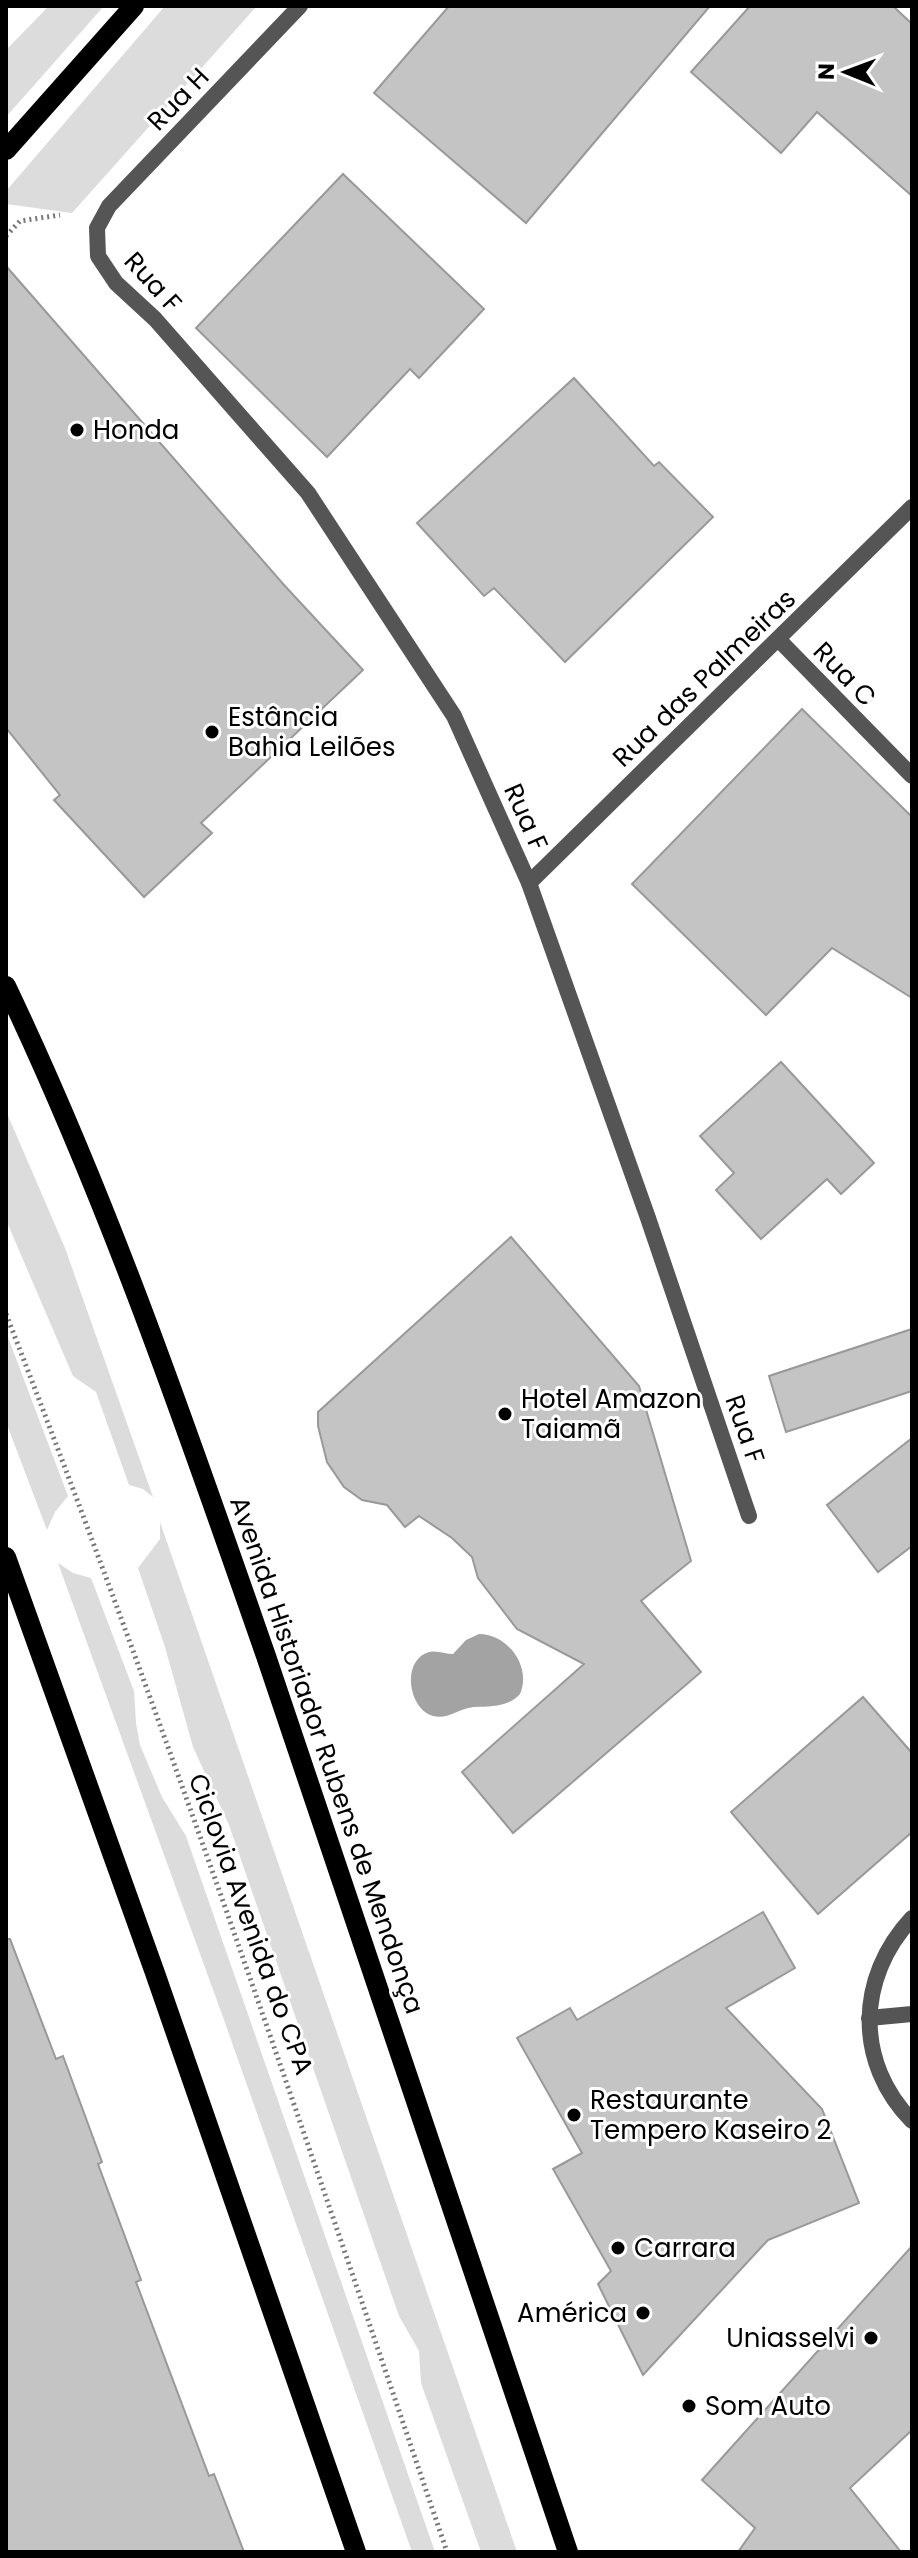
<svg xmlns="http://www.w3.org/2000/svg" width="918" height="2558" viewBox="0 0 918 2558" font-family="Poppins,sans-serif">
<rect width="100%" height="100%" fill="#fff"/>
<!-- green -->
<g fill="#dcdcdc">
<path d="M49 6H104L6 117V50Z"/>
<path d="M165 6H257L72 213 6 204V191Z"/>
<path d="M6 1111 65 1248 153 1497 143 1489 129 1485 96 1392 73 1376 6 1220Z"/>
<path d="M6 1332 68 1496 55 1512 47 1530 6 1422Z"/>
<path d="M160 1522 517 2552H481L421 2383 419 2351 399 2316 229 1825 193 1747 165 1647 138 1568 160 1539Z"/>
<path d="M58 1563 73 1573 91 1578 134 1691 136 1723 140 1745 162 1797 186 1836 435 2552H412L224 2020Z"/>
</g>
<!-- water -->
<path fill="#a3a3a3" d="M479 1634C508 1634 532 1667 520 1694 509 1707 491 1706 474 1707 459 1708 448 1720 433 1716 408 1709 401 1660 429 1652 437 1650 445 1654 453 1654L466 1640Z"/>
<!-- building -->
<g fill="#c4c4c4" stroke="#999" stroke-width="2">
<path d="M449 6H710L526 223 374 93Z"/>
<path d="M750 6H893L912 24V196L817 112 781 153 691 72Z"/>
<path d="M343 174 484 309 419 378 410 369 327 457 196 328Z"/>
<path d="M6 266 284 585 363 670 201 823 212 833 144 897 54 800 60 795 6 728Z"/>
<path d="M574 378 654 466 659 462 713 517 565 662 494 588 484 596 417 523Z"/>
<path d="M802 709 912 817V998L832 948 766 1015 632 884Z"/>
<path d="M781 1062 874 1163 841 1194 827 1179 761 1239 716 1190 734 1173 700 1136Z"/>
<path d="M511 1237 639 1386 691 1561 641 1601 701 1672 513 1833 462 1772 584 1664 517 1629 478 1578 472 1557 452 1538 419 1516 405 1527 387 1505 362 1500 344 1487 327 1462 318 1426V1412Z"/>
<path d="M912 1329V1391L786 1432 769 1376Z"/>
<path d="M912 1438V1546L878 1572 827 1505Z"/>
<path d="M863 1697 912 1753V1832L818 1914 731 1812Z"/>
<path d="M763 1912 795 1968 726 2008 822 2109 859 2203 768 2240 643 2375 598 2284 611 2271 553 2169 582 2153 517 2038 570 2008 577 2020Z"/>
<path d="M6 1939H10L56 2059 63 2056 102 2162 98 2164 141 2280 136 2282 209 2476 214 2474 244 2552H6Z"/>
<path d="M912 2246V2430L850 2488 901 2552H738L755 2528 702 2480Z"/>
</g>
<g fill="none" stroke-linecap="round" stroke-linejoin="round">
<!-- path -->
<g stroke="#777" stroke-width="5" stroke-dasharray="2 4" stroke-linecap="butt">
<path d="M6 236 20 221 60 215"/>
<path d="M6 1314C165 1722 306 2137 447 2552"/>
</g>
<!-- minor -->
<g stroke="#555" stroke-width="16">
<path d="M300 6 109 206 97 228 98 256 116 283 155 319 308 493 454 716 529 883 648 1218 749 1516"/>
<path d="M778 639 912 776"/>
<path d="M529 883 912 507"/>
<path d="M912 1918C856 1978 855 2063 912 2121"/>
<path d="M869 2018 912 2014"/>
</g>
<!-- primary -->
<g stroke="#000" stroke-width="20">
<path d="M6 150 134 6"/>
<path d="M6 986C109 1202 187 1430 266 1656 369 1954 469 2253 568 2552"/>
<path d="M6 1557 155 1973 356 2552"/>
</g>
</g>
<!-- markers -->
<g fill="#000" stroke="#fff" stroke-width="3">
<circle cx="77" cy="430" r="8"/>
<circle cx="212" cy="732" r="8"/>
<circle cx="505" cy="1414" r="8"/>
<circle cx="574" cy="2115" r="8"/>
<circle cx="618" cy="2248" r="8"/>
<circle cx="643" cy="2313" r="8"/>
<circle cx="871" cy="2338" r="8"/>
<circle cx="689" cy="2406" r="8"/>
</g>
<g text-anchor="middle" dominant-baseline="central" stroke-width="6" stroke-linejoin="round" paint-order="stroke">
<!-- street labels -->
<g font-size="26" fill="#000" stroke="#fff">
<text transform="translate(178 99) rotate(-46)">Rua H</text>
<text transform="translate(153 282) rotate(48)">Rua F</text>
<text transform="translate(845 674) rotate(46)">Rua C</text>
<text transform="translate(704 678) rotate(-44)">Rua das Palmeiras</text>
<text transform="translate(526 817) rotate(66)">Rua F</text>
<text transform="translate(745 1429) rotate(71)">Rua F</text>
<text transform="translate(327 1755) rotate(71)">Avenida Historiador Rubens de Mendonça</text>
<text transform="translate(251 1924) rotate(70)">Ciclovia Avenida do CPA</text>
</g>
<!-- poi labels -->
<g font-size="26" fill="#000" stroke="#fff" text-anchor="start">
<text x="93" y="430">Honda</text>
<text x="228" y="717">Estância<tspan x="228" dy="30">Bahia Leilões</tspan></text>
<text x="521" y="1399">Hotel Amazon<tspan x="521" dy="30">Taiamã</tspan></text>
<text x="590" y="2100">Restaurante<tspan x="590" dy="30">Tempero Kaseiro 2</tspan></text>
<text x="634" y="2248">Carrara</text>
<text x="627" y="2313" text-anchor="end">América</text>
<text x="855" y="2338" text-anchor="end">Uniasselvi</text>
<text x="705" y="2406">Som Auto</text>
</g>
</g>
<!-- border -->
<rect width="918" height="2558" fill="none" stroke="#000000" stroke-width="16"/>
<!-- north arrow -->
<g transform="translate(846 72) rotate(271)" stroke="#ffffff" stroke-width="6" paint-order="stroke">
<path d="M0-6L14 30L0 20L-14 30Z" fill="#000000"/>
<text y="-12" font-size="22" font-weight="bold" text-anchor="middle" fill="#000000">N</text>
</g>
</svg>
